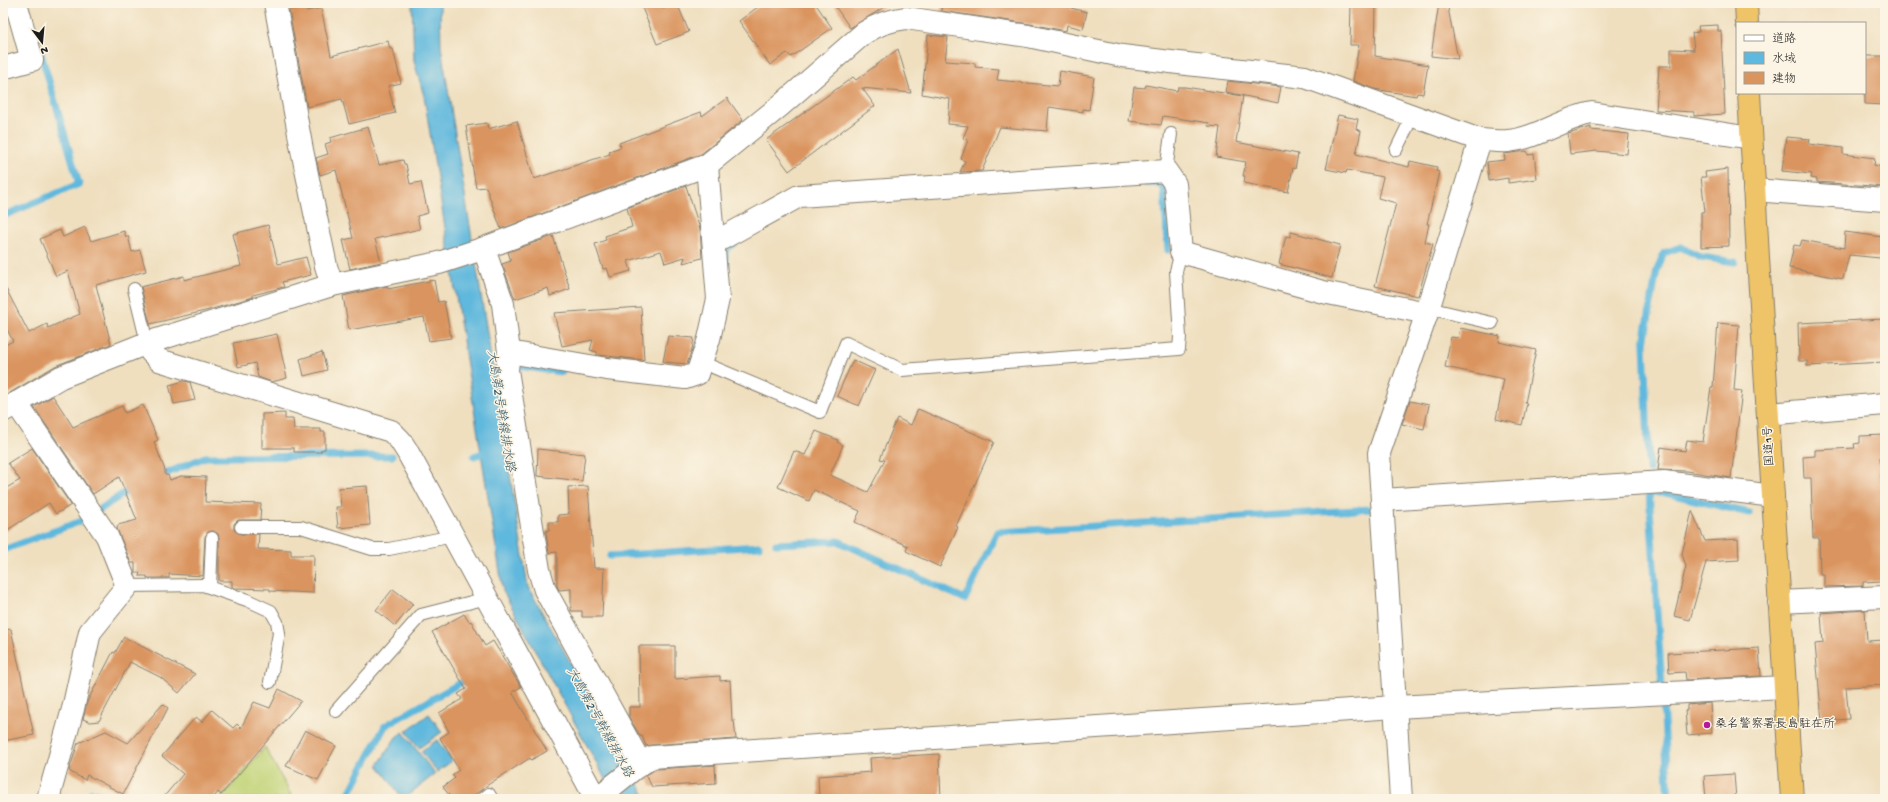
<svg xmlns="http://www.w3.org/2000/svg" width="1888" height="802" viewBox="0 0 1888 802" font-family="'Gochi Hand','Klee One',sans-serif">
<rect width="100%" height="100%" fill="#fcf5e5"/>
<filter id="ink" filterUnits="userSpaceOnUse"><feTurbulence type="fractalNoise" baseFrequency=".025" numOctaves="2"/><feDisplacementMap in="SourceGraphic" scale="8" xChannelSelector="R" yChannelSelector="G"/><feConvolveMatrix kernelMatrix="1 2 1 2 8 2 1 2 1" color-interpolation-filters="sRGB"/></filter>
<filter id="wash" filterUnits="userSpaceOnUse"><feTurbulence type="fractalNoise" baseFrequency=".012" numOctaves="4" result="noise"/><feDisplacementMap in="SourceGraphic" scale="16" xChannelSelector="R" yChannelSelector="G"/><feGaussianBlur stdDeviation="0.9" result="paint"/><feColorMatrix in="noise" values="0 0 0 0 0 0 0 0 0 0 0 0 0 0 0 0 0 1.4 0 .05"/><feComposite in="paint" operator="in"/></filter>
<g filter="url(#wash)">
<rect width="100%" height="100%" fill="#efdfbf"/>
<!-- green -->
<path fill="#c0d376" stroke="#6e7849" d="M265 747 291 795 285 799H220Z"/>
<!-- water -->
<g fill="#5fb8dd" stroke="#3e6a7c">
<path d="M412 3H440L441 46 528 587 647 799H616L503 591 424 96 414 61Z"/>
<path d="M429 714 442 732 419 748 406 731Z"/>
<path d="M403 732 435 774 403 799 378 765 396 737Z"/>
<path d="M437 740 452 761 437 772 421 751Z"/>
</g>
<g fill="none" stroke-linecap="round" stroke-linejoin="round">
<!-- stream -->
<g stroke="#5fb8dd" stroke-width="7">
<path d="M1146 183 1160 184 1164 188 1168 250"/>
<path d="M3 216 79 184 40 50"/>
<path d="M726 263 725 254 727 248 734 244"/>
<path d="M518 366 562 372"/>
<path d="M474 456 489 451"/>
<path d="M1649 470 1644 343 1657 270 1664 253 1681 247 1701 257 1735 262"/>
<path d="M158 477 205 457 392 456"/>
<path d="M1649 492 1662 685"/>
<path d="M1654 493H1666L1749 513"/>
<path d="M99 510 133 487"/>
<path d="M776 544 838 541 965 599 997 532 1371 509"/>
<path d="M3 550 84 520"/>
<path d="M610 556 759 546"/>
<path d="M1663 702 1669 799"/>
<path d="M92 792 112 799"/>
<path d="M346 799 385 726 469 678"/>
</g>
</g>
<g id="blocks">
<!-- building -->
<g fill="#da945e">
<path d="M640 3H661L663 8 677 3 689 32 657 44Z"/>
<path d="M763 3H815L832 28 791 57 787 53 770 65 739 21Z"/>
<path d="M833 3H891L850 28Z"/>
<path d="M942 3H1072L1071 8 1087 12 1083 29 1067 25 1066 31 1030 24 941 11Z"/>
<path d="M1351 3H1376L1375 56 1428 65 1423 94 1417 93 1416 96 1374 89 1353 81 1359 45H1350Z"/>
<path d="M1439 3H1447L1458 59 1431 56Z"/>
<path d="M305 7 306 11 321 8 331 56 388 41 390 49H393L401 83 388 86 395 113 349 124 342 99 307 107 289 10Z"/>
<path d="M1718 25V31H1721L1725 114 1694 116V112L1656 110 1659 66H1671V49L1694 50 1692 33 1699 32 1698 26Z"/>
<path d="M928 35 948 37 945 61 975 63V67L999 69 997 80 1058 86 1060 71 1094 77 1089 110 1083 109V112L1049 107 1047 131 1000 127 982 171 960 172 965 161 961 159 968 140 963 138 968 126 948 124 950 99 922 94Z"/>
<path d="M898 49 911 93 862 88 875 106 789 171 766 140 853 77 856 80Z"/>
<path d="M1865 56H1885L1884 105 1865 104Z"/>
<path d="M1228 81 1281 87 1278 103 1226 92Z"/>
<path d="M1146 85 1177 91 1178 87H1185L1243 96 1236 142 1298 154 1295 169 1293 168 1288 192 1244 183 1245 176H1243L1246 162 1216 157 1220 127 1208 126 1209 123 1163 116 1161 125 1129 121 1134 87 1145 88Z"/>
<path d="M727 98 743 120 701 154 501 229 486 187 476 188 466 126 487 123 488 129 517 121 534 179 610 154 609 151 621 147 619 143 701 112 702 116Z"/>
<path d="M1338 115 1358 119 1356 129 1361 131 1356 154 1409 167 1410 161 1437 167 1436 171 1439 172 1427 224H1429L1425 242 1433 244 1418 296 1375 286 1396 203 1378 198 1383 177 1347 170 1346 173 1326 169Z"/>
<path d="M368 127 379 165 403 160 404 164H406L410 184 421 182 428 213 417 216 420 229 375 239 381 262 350 269 343 240 353 238 336 170 320 175 316 158 328 154 325 144 331 142 330 138Z"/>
<path d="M1591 127V130L1629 134 1627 154 1597 151 1570 154 1568 134Z"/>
<path d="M1786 137 1810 139 1809 144 1843 148V154L1875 158 1874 165 1884 167 1885 187 1817 182V179L1811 178 1812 174 1782 171Z"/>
<path d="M1527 151 1528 155 1534 154 1537 179 1508 183V178L1489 181 1487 162 1505 160 1504 154Z"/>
<path d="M1728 169 1729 246 1701 247V212H1705L1701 177H1706L1705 172Z"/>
<path d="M686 186 700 229 702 258 683 263 685 257 665 263 661 251 628 261 631 271 610 277 607 268 603 269 595 244 606 240 605 236 632 227 627 208Z"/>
<path d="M268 225 278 264 306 257 311 275 282 282 284 287 253 295V297L209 310 150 324 141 287 184 276V280L241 266 233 234Z"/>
<path d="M85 227 91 241 124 231 126 237 128 236 132 252 140 250 146 271 96 285 111 344 55 366 3 397V346L13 341 3 322V283L29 333 47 324 48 328 80 314 68 271 56 276 40 239 60 230 63 237Z"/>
<path d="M1291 232 1340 245 1332 278 1279 264 1286 236 1290 237Z"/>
<path d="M1845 232 1883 237 1880 258 1849 255 1843 279 1789 268 1794 245 1800 246 1802 240 1844 248Z"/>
<path d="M553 236 570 289 550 296 548 288 515 299 502 264 511 261 508 252Z"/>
<path d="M434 280 438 302 444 301 451 338 429 341 424 317 349 330 343 296 387 286 388 289Z"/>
<path d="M641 307 644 360 597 355V352L590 350 593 340 562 346 554 313Z"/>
<path d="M1885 319V362L1807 366V361H1799L1798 323Z"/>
<path d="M1718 323 1739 325 1734 390 1742 391 1731 478 1686 471 1658 470 1661 447 1685 451 1687 440 1703 442 1711 387H1713Z"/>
<path d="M1460 328 1500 336 1499 342 1536 350 1525 403H1527L1522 425 1496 419 1504 379 1445 367 1451 337 1458 338Z"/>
<path d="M277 334 287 378 272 382 258 377 255 363 238 367 233 343Z"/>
<path d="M668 336 694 338 692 349 687 364 663 362Z"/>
<path d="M322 352 327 370 304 376 300 359Z"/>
<path d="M853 360 875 370 859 406 837 396Z"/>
<path d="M184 381 190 382 195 400 174 404 169 385Z"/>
<path d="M53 396 73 427 122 406 125 413 143 405 158 440 154 442 165 470V475H168L170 480 181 476 206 477 205 502 261 504 260 520H238L234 524V530L241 534H259L258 549 291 550V555H314L313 593 270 591V589L234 588 232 587V581H219V538L218 534 213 531 208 532 205 537 203 576 169 574V578H147V576H139L140 573H135V563H131L117 529 118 525 137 520 119 477 93 494 34 407Z"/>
<path d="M1410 401 1429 405 1424 429 1402 424Z"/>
<path d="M918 409 994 442 956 526 958 527 940 567 906 551 908 546 855 522 860 511 814 490 809 501 778 487 794 451 805 455 816 431 838 440 837 442 843 445 830 475 868 492 885 460 880 459 897 418 911 425Z"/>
<path d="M285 413V419H293L294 429H321V432H325V449L321 450V452H294V448H262V414Z"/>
<path d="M1885 435V457H1880L1882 492H1885V577H1882V581L1863 582V586L1824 587V574H1820L1819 538H1813L1811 478H1804L1803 457 1815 456V450L1855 448 1854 444 1860 443V436Z"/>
<path d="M32 448 71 505 56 514 49 503 3 533V490L20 480 8 463Z"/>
<path d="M538 449 585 454 582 481 537 476Z"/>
<path d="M367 486 370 525 338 528 336 507H341L339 488Z"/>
<path d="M588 486 594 568H604L602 617H582V611H571V589L559 590 557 586V552L549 553 546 533V531L549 530V522H558V515L569 514 568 487Z"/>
<path d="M1692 511 1705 541 1738 539 1739 560 1706 562 1690 620 1674 616 1686 566 1682 554Z"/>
<path d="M393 589 413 604 395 626 376 610Z"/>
<path d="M1865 610 1867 641 1885 640V685L1846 687 1849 719 1822 721 1815 644 1823 643 1821 613Z"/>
<path d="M464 614 469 622 471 621 485 646 493 641 521 687 512 692 547 751 531 760 530 758 489 784 469 799H452L443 787 455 778 452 775 459 770 440 738 449 732 439 713 462 699 458 694 466 689 432 632Z"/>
<path d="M11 629 34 735 3 741V630Z"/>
<path d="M124 637 195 674 179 693 160 677 130 662 99 721 90 722 83 719 87 702 113 652 115 653Z"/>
<path d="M639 646H675V679L720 676V681L730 680 732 721 734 720 736 739 651 745 646 746 642 736H640L629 717V707H640Z"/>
<path d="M1759 648 1761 676 1686 680 1685 672 1669 673 1668 653Z"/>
<path d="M279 689 301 701 221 795 218 792 213 799H162L183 774 162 756 196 717 202 722 212 710 233 728 237 724 241 728 254 702 270 708Z"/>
<path d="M1710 703 1712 733 1687 735 1685 710H1687V705Z"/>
<path d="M163 704 168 708 123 794 87 775 85 780 69 771 78 743 106 731 128 743Z"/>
<path d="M305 730 336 746 318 780 286 766Z"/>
<path d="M939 754 941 799H819L818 776 871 772 870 758Z"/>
<path d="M715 765 716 783 652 787 646 775 656 769Z"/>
<path d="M1734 774 1736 799H1706L1704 776Z"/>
</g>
</g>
</g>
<g filter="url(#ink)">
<use href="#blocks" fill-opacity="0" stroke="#867e6e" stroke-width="1"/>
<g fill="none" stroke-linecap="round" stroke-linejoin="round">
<!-- lane casing -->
<g stroke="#867e6e" stroke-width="14">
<g id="lane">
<path d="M1396 150 1413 115"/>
<path d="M1166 171 1171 134"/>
<path d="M134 289 147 343"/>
<path d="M1428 308 1492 323"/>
<path d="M701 362 820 412 846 343 902 370 1179 349 1180 337 1176 271 1181 252"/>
<path d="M241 527H301L372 549H389L453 536"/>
<path d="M127 586 203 585 247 600 271 611 277 622 279 633 270 682"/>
<path d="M210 587 212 538"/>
<path d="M336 711 421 615 487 598"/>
<path d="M483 799 489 794 492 799"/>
</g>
</g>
<!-- street casing -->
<g stroke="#867e6e" stroke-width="24">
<g id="street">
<path d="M275 3 302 150 326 266 332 285"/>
<path d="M3 68 32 60 16 3"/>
<path d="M1754 190 1885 200"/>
<path d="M714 243 799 196 1166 171 1175 184 1181 252 1323 292 1427 313"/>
<path d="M484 249 503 304 509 352 507 370 539 570 545 590 641 764"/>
<path d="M147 343 151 352 159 360 391 431 400 440 407 451 596 799 635 768 652 757 1395 707 1785 687"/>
<path d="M509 352 607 369 685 378 697 374 709 339 718 299 707 165"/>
<path d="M16 403 107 536 127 586 90 632 73 709 48 799"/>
<path d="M3 411 61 377 147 343 332 285 439 263 479 250 707 165 780 106 864 33C878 24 890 20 906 18L1028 36 1122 56 1187 64 1305 77 1480 140C1489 140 1499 142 1508 141 1538 138 1563 118 1592 113L1751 138"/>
<path d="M1768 414 1885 404"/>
<path d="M1382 500 1664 482 1773 496"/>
<path d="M1779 602 1885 597"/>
<path d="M1401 799 1379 453 1427 313 1480 140"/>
</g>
</g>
<!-- highway casing -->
<g stroke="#867e6e" stroke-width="24">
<g id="highway">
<path d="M1746 3 1747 23"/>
<path d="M1749 93 1758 258 1792 799"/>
</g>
</g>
<!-- lane -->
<use href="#lane" stroke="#fff" stroke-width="12"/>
<!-- street -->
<use href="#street" stroke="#fff" stroke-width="22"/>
<!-- highway -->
<use href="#highway" stroke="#efc469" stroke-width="22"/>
</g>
</g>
<!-- markers -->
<circle fill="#b5179e" stroke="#fcf5e5" stroke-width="1.5" cx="1707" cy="725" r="4"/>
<g text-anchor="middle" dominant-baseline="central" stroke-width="3" stroke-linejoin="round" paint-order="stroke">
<!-- street labels -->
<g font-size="12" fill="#1c1c1c" stroke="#fcf5e5">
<text transform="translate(1770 446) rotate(-93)">国道1号</text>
</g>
<!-- poi labels -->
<g font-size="12" fill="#1c1c1c" stroke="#fcf5e5" text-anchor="start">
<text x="1715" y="725">桑名警察署長島駐在所</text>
</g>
<!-- water labels -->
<g font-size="13" font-style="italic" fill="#375a69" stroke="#fcf5e5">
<text transform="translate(500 411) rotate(81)">大島第2号幹線排水路</text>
<text transform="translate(599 723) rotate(61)">大島第2号幹線排水路</text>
</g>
</g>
<!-- margin -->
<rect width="1888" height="802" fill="none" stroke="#fcf5e5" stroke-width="16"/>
<!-- legend -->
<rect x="1736" y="22" width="130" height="72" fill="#fcf5e5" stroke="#a29e95"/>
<rect x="1744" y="35" width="20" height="6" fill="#ffffff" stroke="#a29e95"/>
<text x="1772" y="42" font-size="12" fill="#1c1c1c">道路</text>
<rect x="1744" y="52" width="20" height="12" fill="#5fb8dd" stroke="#a29e95"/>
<text x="1772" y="62" font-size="12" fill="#1c1c1c">水域</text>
<rect x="1744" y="72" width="20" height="12" fill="#da945e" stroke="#a29e95"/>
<text x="1772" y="82" font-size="12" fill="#1c1c1c">建物</text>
<!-- north arrow -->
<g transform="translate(42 42) rotate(164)" stroke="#fcf5e5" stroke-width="3" paint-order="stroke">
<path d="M0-3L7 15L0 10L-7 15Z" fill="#1c1c1c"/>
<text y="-6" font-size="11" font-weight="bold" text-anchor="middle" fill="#1c1c1c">N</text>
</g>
</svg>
